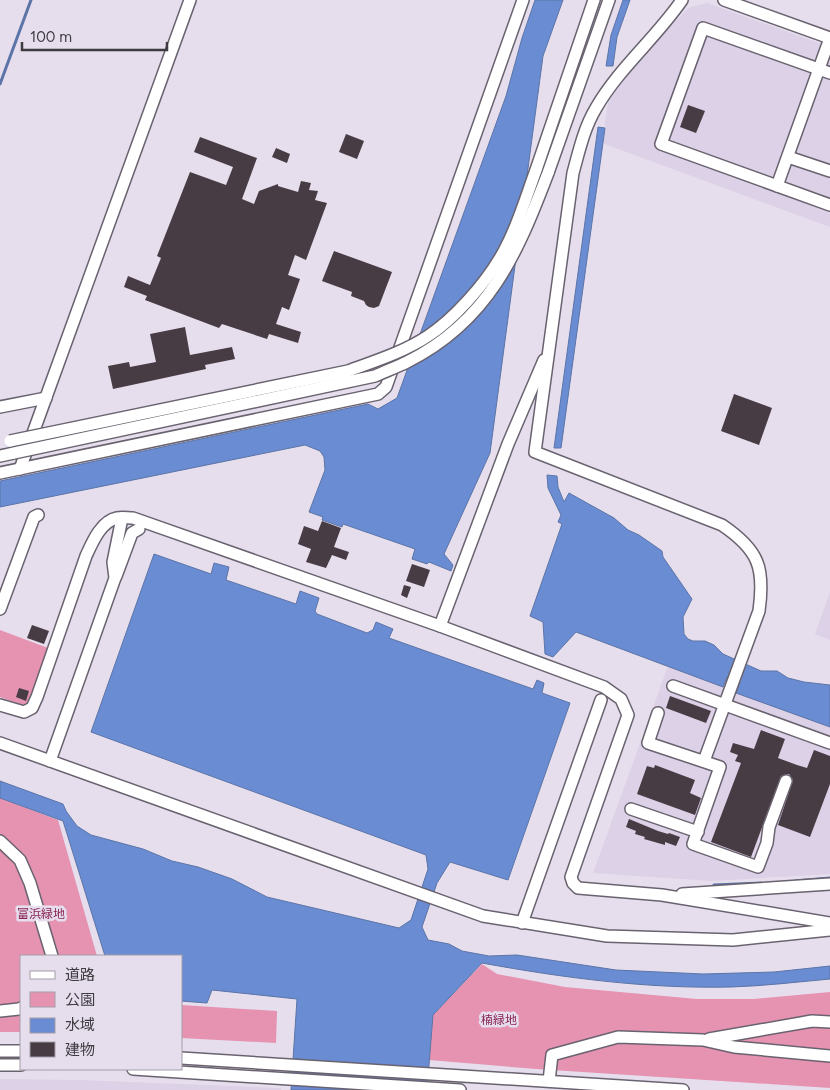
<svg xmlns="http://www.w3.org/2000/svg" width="830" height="1090" viewBox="0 0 830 1090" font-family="Figtree,'Noto Sans JP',sans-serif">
<rect width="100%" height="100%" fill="#e6deed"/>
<!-- built -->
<g fill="#dcd1e6">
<path d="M707 3 830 47V227L602 143 609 97 626 74 688 8Z"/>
<path d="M830 592V640L815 634Z"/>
<path d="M668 666 830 727V874L711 881 593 873Z"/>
<path d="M0 1079 80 1080 281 1088V1090H0Z"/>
</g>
<!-- green -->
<g fill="#e693b2">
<path d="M0 630 48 648 29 703 22 705 0 697Z"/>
<path d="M0 798 58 820 97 956H21V1032H0Z"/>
<path d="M482 964 497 974 565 987 697 999H754L830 992V1088L536 1069 429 1060 433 1015Z"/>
<path d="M181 1005 277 1011 276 1043 181 1038Z"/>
</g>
<!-- water -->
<g fill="#698cd3" stroke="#5c74a7">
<path d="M535 0H563L543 56 490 453 444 554 453 565 451 571 429 562 427 564 412 559 415 549 343 524 342 527 322 520 323 517 309 512 325 470 324 457 320 451 305 445 0 507V481L368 404 378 409 397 398 506 96 522 38Z"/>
<path d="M623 0H630L617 37 613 66H606L611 35Z"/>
<path d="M598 127 605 128 561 448H554Z"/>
<path d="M547 475 557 476 558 487 564 502 569 493 614 518 628 530 639 535 662 551 663 557 692 599 683 617 684 634 688 639 693 641H705L714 645 723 654 761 671H777L788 678 804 682 830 685V727L736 693 740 682 727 677 723 687 576 632 553 657 545 654 543 622 530 616 562 524 558 522 561 515 548 488Z"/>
<path d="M154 554 211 574 214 563 229 567 226 580 296 604 300 591 319 598 315 611 317 614 367 633 373 630 376 622 393 629 389 638 533 689 537 680 544 683 542 693 570 703 508 880 450 862 437 883 422 927 428 940 449 944 462 951 489 956 517 955 616 970 703 974 774 972 830 966V979C797 982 764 986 731 987 648 989 564 978 482 963L433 1015 427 1090H291L297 999 212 990 207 1003 181 1001V956H105L63 821 0 798V781L63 804 66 811 77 826 91 835 143 849 172 861 198 867 232 879 267 897 399 928 411 920 428 869 426 855 91 732Z"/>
</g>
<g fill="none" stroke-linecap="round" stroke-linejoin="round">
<!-- stream -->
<g stroke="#5c74a7" stroke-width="3">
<path d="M0 84 31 0"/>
<path d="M795 881 830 878"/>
<path d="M714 885 761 883"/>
</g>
</g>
<!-- building -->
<g fill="#473b44">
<path d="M688 105 705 111 696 133 680 127Z"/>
<path d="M346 134 364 141 357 159 339 152Z"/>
<path d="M200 137 257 158 242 199 254 204 259 191 278 184V186L298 192 301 181 311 183 309 190 318 191 315 200 327 203 306 260 295 255 288 275 300 279 289 310 282 307 276 324 301 332 298 343 269 334 267 339 222 324 219 328 145 300 147 296 124 287 128 276 150 285 161 258 157 256 190 172 226 185 233 167 194 152Z"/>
<path d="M276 148 290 154 287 163 272 157Z"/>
<path d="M334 251 392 272 379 306 374 308 369 307 366 305 364 301 351 296 352 292 322 281Z"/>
<path d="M185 327 190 355 232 347 235 359 205 365 206 369 113 389 108 366 129 362 130 367 156 362 150 334Z"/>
<path d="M734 394 772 408 759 445 721 431Z"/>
<path d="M322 521 341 528 334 547 349 552 346 560 332 555 326 568 306 562 311 549 298 544 304 526 318 531Z"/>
<path d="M412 564 430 570 424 587 406 581Z"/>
<path d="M404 585 411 587 407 598 401 595Z"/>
<path d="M32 625 49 631 44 644 27 638Z"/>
<path d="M19 688 29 691 26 701 16 697Z"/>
<path d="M670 696 711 711 706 723 666 708Z"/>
<path d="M761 730 785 739 778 758 797 765 807 768 814 750 830 756V784L810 837 778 825 793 780 789 774 781 776 751 857 711 842 741 763 735 761 738 755 730 752 733 743 754 749Z"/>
<path d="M655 765 695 780 690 793 701 798 695 815 637 794 647 766 654 768Z"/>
<path d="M629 819 658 831 668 834 669 833 680 837 676 846 665 842V845L644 839 645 837 635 834 636 831 626 827Z"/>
</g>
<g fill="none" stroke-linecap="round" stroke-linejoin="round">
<!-- minor casing -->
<g stroke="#69626f" stroke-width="14">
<g id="minor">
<path d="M682 0C656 38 619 68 596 108 584 128 579 151 573 173L535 452 722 525C759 550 765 568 759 611L704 761"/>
<path d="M724 0 830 38"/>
<path d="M830 73 703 28 661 144 830 205"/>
<path d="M788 157 830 171"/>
<path d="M536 170 594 0"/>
<path d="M548 173 609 0"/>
<path d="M777 186 830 38"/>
<path d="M0 407 46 398"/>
<path d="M0 456 14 453"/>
<path d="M20 469 190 0"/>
<path d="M0 473 378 394 386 387 523 0"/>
<path d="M116 576 132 533 139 529"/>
<path d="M0 609 34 517 38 515"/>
<path d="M440 626 508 444 544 360"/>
<path d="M673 686 830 743"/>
<path d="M0 705 24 712 32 708 37 697 86 556C92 543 101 521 117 518 122 517 128 518 133 518L440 626 604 687 621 699 628 715 571 877 573 883 578 888 662 895 830 923"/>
<path d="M658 713 648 743 720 767 693 844 758 867 767 843 769 827 786 781"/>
<path d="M0 743 483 916 607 936 733 940 830 930"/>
<path d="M50 761 115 578 113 562 122 518"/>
<path d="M631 809 698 832"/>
<path d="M0 841 20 860 30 883 52 956"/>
<path d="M682 894 830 884"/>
<path d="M522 923 601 700"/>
<path d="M0 1011 19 1009 21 1008"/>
<path d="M709 1039 812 1021 830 1022"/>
<path d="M0 1051H21"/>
<path d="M181 1058 683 1090"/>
<path d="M0 1065H21"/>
<path d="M133 1069 460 1090"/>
<path d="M549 1081 552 1055 618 1037 703 1040 734 1047 830 1056"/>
</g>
</g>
<!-- minor -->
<use href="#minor" stroke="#fff" stroke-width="11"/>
<!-- minor-bridge casing -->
<g stroke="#69626f" stroke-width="14" stroke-linecap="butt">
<g id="minor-bridge">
<path d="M10 441 348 371C375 361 404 352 428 336 454 319 484 285 500 258 516 231 525 200 536 170"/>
<path d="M14 453 375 376C386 371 397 367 407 362 489 321 517 254 548 173"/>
</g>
</g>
<!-- minor-bridge -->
<use href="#minor-bridge" stroke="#fff" stroke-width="11"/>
</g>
<g text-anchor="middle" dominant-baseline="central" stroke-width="5" stroke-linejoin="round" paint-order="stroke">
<!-- park labels -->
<g font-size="12" fill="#892353" stroke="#e6deed">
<text x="41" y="914">富浜緑地</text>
<text x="499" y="1020">楠緑地</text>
</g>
</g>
<!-- legend -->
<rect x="20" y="955" width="162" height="115" fill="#e6deed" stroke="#a39da8"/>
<rect x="30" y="971" width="25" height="8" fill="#ffffff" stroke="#a39da8"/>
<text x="65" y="980" font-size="15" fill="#3e3b41">道路</text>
<rect x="30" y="992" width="25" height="15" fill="#e693b2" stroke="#a39da8"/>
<text x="65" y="1005" font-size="15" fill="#3e3b41">公園</text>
<rect x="30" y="1018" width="25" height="15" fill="#698cd3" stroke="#a39da8"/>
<text x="65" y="1030" font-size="15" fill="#3e3b41">水域</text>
<rect x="30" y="1042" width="25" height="15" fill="#473b44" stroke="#a39da8"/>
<text x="65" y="1055" font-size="15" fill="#3e3b41">建物</text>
<!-- scale -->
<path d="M22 42v8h145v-8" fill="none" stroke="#3e3b41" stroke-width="2.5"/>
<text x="30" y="42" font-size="15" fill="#3e3b41" stroke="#e6deed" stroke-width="4" paint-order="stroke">100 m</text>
</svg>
